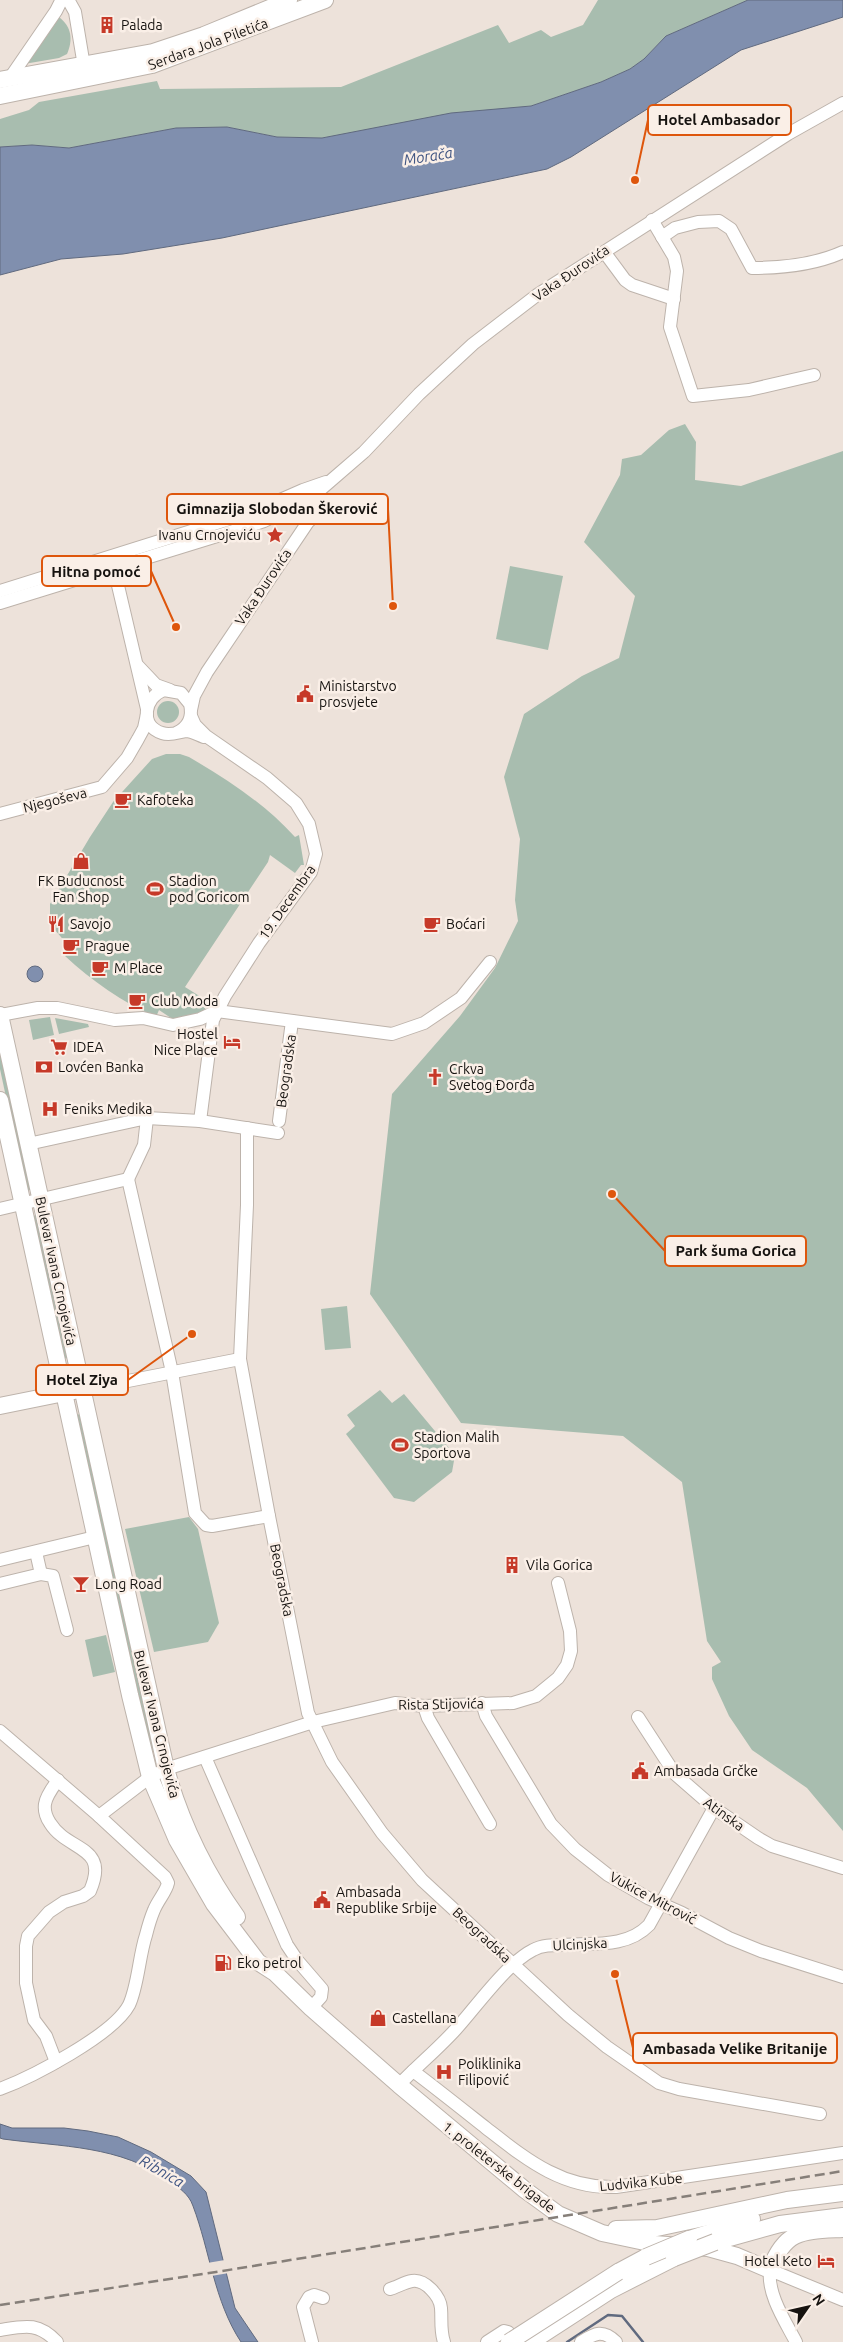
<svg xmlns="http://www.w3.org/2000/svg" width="843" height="2342" viewBox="0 0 843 2342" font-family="Ubuntu,sans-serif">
<rect width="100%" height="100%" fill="#ede2da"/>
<!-- green -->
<g fill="#a8bdaf">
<path d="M598 0H748L666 36 644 59 630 69 601 82 531 106 322 138 277 137 227 127 176 128 69 148 32 145 0 147V119L29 110 39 102 157 81 160 89 341 87 498 25 509 43 541 30 551 37 583 25Z"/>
<path d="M59 17C72 27 73 40 67 54L59 58 24 64Z"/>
<path d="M685 424 696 442 695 480 741 486 843 451V1831L807 1788 752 1750 729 1716 712 1679V1667L721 1662 707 1641 682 1482 623 1436 461 1423 370 1294 392 1094 460 1016 495 968 518 921 515 900 520 839 504 777 524 714 582 676 619 658 635 596 584 542 620 475 622 459 641 455 669 430Z"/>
<path d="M510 566 563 576 548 650 496 639Z"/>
<circle cx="168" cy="712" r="11"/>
<path d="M166 754H180L189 757C228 780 264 803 295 837L299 835 304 865H301L295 873 270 855 268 862 185 987 209 1002 202 1014 174 1020 159 1010 156 1017C122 1002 92 981 65 956L72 950 55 930 50 918V904L90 837 113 802 152 759Z"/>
<path d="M50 1017 54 1035 33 1040 29 1020Z"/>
<path d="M55 1018 88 1024 89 1027 59 1034Z"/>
<path d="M0 1040 33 1189 26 1191 0 1069Z"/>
<path d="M38 1215 68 1358 62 1359 31 1216Z"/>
<path d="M347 1306 351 1348 325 1350 321 1309Z"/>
<path d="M380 1390 392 1403 404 1394 455 1455 452 1472 414 1502 394 1498 346 1434 355 1426 347 1415Z"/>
<path d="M80 1414 158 1749 151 1751 73 1416Z"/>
<path d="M189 1517 198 1529 219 1623 208 1642 154 1652 125 1529Z"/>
<path d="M106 1635 115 1672 93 1677 85 1640Z"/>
</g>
<!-- water -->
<g fill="#808fae" stroke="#606a7f">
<path d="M748 0H843V17L741 50 571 157 547 169 222 238 123 254 61 259 0 275V147L32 145 69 148 176 128 227 127 277 137 322 138 451 113 531 106 601 82 630 69 644 59 666 36Z"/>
<circle cx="35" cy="974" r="8"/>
<path d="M0 2124 12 2128H64L88 2131 118 2137 151 2152 191 2176 206 2192 235 2308 258 2342H241C214 2301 210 2251 193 2206 189 2194 179 2188 170 2181 120 2145 62 2147 3 2139L0 2138Z"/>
</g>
<!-- pier -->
<path fill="#ede2da" d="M225 2260 229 2273 211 2276 207 2263Z"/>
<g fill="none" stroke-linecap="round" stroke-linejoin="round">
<!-- stream -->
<path stroke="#606a7f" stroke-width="2.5" d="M567 2342 608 2315 622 2316 643 2342"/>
<!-- minor casing -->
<g stroke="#bdb3ab" stroke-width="14">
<g id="minor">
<path d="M70 3 75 12 85 72"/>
<path d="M10 78 56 11 61 1"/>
<path d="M652 220 674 257 677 271 670 327 693 396 749 390 814 375"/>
<path d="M662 237 675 228 698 222 719 221 731 229 752 268C783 268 814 265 843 252"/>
<path d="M608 257 625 280 632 285 674 299"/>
<path d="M112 560 147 709"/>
<path d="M0 591 255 511 303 490 326 482"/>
<path d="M0 603 243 528 264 521 308 500 320 490 364 452 419 394 473 344 537 295 788 134 843 103"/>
<path d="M138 666 156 685 170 690"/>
<path d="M191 710 194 696 207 672 308 522 325 507"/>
<path d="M191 716 195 725 206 736 267 778 296 803 309 824 316 854 311 872 259 943 225 996 213 1020 200 1121"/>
<path d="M176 733C188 728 193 717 190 704L181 693 164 690C144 697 139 726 162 733 171 736 178 732 186 731 192 731 198 735 204 737"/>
<path d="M0 814 102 787 127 758 138 739 144 728 147 714"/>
<path d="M0 1015 38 1008H57L115 1020 143 1018 173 1025 200 1019 217 1011 392 1034 424 1023 461 998 490 962"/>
<path d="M279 1121 292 1021"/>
<path d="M247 1128V1205L240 1359 269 1516 308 1713 332 1762 382 1833 422 1880 568 2015 607 2047 659 2083 679 2089 820 2114"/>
<path d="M28 1144 147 1118 200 1121 278 1133"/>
<path d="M128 1179 172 1372 195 1513 206 1525 212 1526 269 1516"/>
<path d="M128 1179 144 1145 147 1118"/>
<path d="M0 1209 128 1179"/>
<path d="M82 1390 240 1359"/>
<path d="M0 1560 95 1537"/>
<path d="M41 1574 53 1576 67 1630"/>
<path d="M0 1584 41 1574 36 1552"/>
<path d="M482 1703 486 1716 551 1824 575 1849 608 1875 648 1898 682 1913 729 1938 761 1951 843 1977"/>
<path d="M424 1706 428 1718 490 1824"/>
<path d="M638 1717 675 1774 714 1808 758 1838 772 1846 843 1868"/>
<path d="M0 1731 99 1816 165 1877 168 1883C166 1892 158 1900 154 1910 151 1917 148 1927 146 1935 139 1956 138 1986 129 2005 113 2035 32 2077 0 2089"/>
<path d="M205 1757 287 1945 297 1960 322 1989 321 1997 311 2008"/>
<path d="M99 1816 150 1777 166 1769 313 1722 395 1703 424 1706 513 1703 536 1696 558 1678 567 1665 571 1651 570 1631 558 1583"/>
<path d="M56 2062 46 2036 34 2020 26 1983V1946L28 1936 49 1912 64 1902 83 1896 90 1891C110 1845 68 1852 50 1823 46 1817 44 1811 45 1804 46 1796 53 1787 58 1780"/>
<path d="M413 2071C437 2089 462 2109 486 2128 526 2159 562 2189 616 2187L843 2153"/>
<path d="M399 2085C417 2066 438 2049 456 2029 476 2007 507 1963 533 1950 542 1945 552 1945 563 1945 593 1943 627 1948 649 1925L714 1808"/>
<path d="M390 2289C397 2287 405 2282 412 2281 425 2279 440 2296 441 2308 442 2320 440 2330 444 2342"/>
<path d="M0 2330C25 2326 38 2322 57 2342"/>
<path d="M312 2342 303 2307 309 2297 314 2295 323 2298"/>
<path d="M487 2342 504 2331 508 2332 510 2342"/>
<path d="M581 2342C595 2333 603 2329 616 2342"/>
<path d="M796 2342C785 2321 767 2294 770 2270L843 2300"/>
</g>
</g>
<!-- major casing -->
<g stroke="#bdb3ab" stroke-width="18">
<g id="major">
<path d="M0 80 153 52 204 35 289 0"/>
<path d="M0 96 152 65 325 0"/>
<path d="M0 1015 166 1769C181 1823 205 1872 237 1917"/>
<path d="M0 1100 130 1695 150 1777 177 1840 214 1904 258 1962 275 1973 311 2008 399 2085 525 2190 558 2214 602 2233 654 2244 708 2248 737 2256 770 2270C785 2229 803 2231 843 2229"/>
<path d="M0 1406 74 1391"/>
<path d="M616 2229 657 2228 787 2200 843 2193"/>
<path d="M689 2239 752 2219"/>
<path d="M715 2242 780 2224 843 2216"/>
<path d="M618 2272 646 2257"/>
<path d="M531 2342 611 2290 674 2258"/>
</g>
</g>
<!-- minor -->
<use href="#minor" stroke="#fff" stroke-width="12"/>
<!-- major -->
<use href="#major" stroke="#fff" stroke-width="16"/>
<!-- rail -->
<path stroke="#867f79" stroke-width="2.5" stroke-dasharray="10 5" stroke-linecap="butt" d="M0 2305 216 2272 843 2171"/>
<!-- major-bridge casing -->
<g stroke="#bdb3ab" stroke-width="18" stroke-linecap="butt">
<g id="major-bridge">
<path d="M646 2257 689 2239"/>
<path d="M674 2258 715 2242"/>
<path d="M509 2342 618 2272"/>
</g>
</g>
<!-- major-bridge -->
<use href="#major-bridge" stroke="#fff" stroke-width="16"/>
</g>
<!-- icons -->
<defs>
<g id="building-bare" transform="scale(1.35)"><path d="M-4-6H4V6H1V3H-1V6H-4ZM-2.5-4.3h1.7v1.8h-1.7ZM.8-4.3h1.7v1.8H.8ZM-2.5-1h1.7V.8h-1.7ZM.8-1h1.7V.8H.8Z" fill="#c63928" stroke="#faefe7" stroke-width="2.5" paint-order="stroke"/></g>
<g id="sight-bare" transform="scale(1.35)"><path d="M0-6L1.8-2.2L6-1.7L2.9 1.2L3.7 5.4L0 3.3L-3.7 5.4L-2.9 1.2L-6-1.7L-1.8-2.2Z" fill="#c63928" stroke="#faefe7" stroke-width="2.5" paint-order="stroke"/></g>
<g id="civic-bare" transform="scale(1.35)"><path d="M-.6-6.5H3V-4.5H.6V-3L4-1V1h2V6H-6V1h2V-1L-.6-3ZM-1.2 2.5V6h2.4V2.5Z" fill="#c63928" stroke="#faefe7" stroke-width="2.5" paint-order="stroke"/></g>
<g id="cafe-bare" transform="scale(1.35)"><path d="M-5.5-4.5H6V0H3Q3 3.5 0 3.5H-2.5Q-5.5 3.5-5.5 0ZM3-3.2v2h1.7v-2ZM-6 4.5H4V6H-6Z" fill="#c63928" stroke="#faefe7" stroke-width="2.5" paint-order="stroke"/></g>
<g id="shop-bare" transform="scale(1.35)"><path d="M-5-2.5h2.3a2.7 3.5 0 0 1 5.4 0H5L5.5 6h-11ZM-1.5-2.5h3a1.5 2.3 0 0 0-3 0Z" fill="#c63928" stroke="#faefe7" stroke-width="2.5" paint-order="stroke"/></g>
<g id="stadium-bare" transform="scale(1.35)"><path d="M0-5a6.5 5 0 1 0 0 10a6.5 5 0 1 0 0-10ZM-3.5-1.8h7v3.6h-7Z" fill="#c63928" stroke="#faefe7" stroke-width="2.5" paint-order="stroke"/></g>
<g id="restaurant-bare" transform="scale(1.35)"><path d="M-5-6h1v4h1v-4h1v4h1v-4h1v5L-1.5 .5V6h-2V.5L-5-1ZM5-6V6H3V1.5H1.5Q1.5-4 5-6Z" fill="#c63928" stroke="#faefe7" stroke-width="2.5" paint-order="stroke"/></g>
<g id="hotel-bare" transform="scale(1.35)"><path d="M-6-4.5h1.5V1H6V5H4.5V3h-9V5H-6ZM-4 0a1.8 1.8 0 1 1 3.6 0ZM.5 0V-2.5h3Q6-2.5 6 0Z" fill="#c63928" stroke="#faefe7" stroke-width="2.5" paint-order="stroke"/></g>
<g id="supermarket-bare" transform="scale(1.35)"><path d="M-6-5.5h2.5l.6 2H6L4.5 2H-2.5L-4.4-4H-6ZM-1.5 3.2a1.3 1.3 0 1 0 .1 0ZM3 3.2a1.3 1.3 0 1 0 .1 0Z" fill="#c63928" stroke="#faefe7" stroke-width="2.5" paint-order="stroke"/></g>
<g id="bank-bare" transform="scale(1.35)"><path d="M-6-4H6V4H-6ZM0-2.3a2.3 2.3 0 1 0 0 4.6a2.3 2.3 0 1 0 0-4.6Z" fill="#c63928" stroke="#faefe7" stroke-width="2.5" paint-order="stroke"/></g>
<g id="church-bare" transform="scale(1.35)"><path d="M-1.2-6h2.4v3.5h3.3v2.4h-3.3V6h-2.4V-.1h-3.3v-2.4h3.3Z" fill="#c63928" stroke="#faefe7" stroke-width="2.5" paint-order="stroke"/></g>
<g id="hospital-bare" transform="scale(1.35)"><path d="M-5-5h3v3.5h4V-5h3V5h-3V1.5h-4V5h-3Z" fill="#c63928" stroke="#faefe7" stroke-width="2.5" paint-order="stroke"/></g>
<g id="bar-bare" transform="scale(1.35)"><path d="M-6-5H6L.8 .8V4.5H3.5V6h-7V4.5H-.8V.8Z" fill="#c63928" stroke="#faefe7" stroke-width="2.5" paint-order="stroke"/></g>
<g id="fuel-bare" transform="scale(1.35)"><path d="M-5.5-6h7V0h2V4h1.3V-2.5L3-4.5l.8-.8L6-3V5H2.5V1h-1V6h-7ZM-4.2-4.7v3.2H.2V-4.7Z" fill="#c63928" stroke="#faefe7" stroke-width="2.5" paint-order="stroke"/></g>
</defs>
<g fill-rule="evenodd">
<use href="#building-bare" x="107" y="25"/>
<use href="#sight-bare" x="275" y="535"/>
<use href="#civic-bare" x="305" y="694"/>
<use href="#cafe-bare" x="123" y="800"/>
<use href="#shop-bare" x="81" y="861"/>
<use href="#stadium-bare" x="155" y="889"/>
<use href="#restaurant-bare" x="56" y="924"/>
<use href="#cafe-bare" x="432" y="924"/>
<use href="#cafe-bare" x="71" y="946"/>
<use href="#cafe-bare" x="100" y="968"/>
<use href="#cafe-bare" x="137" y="1001"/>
<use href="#hotel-bare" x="232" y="1042"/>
<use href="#supermarket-bare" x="59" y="1047"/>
<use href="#bank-bare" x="44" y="1067"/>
<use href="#church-bare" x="435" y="1077"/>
<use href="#hospital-bare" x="50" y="1109"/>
<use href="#stadium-bare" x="400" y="1445"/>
<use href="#building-bare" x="512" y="1565"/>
<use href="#bar-bare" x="81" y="1584"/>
<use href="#civic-bare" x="640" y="1771"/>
<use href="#civic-bare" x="322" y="1900"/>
<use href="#fuel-bare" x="223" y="1963"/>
<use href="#shop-bare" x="378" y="2018"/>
<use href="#hospital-bare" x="444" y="2072"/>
<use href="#hotel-bare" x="826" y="2261"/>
</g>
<g text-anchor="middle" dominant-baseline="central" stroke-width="5" stroke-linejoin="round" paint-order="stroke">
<!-- poi labels -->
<g font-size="14" fill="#161310" stroke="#faefe7" text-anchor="start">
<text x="121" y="25">Palada</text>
<text x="261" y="535" text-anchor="end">Ivanu Crnojeviću</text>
<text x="319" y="686">Ministarstvo<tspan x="319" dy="16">prosvjete</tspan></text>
<text x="137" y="800">Kafoteka</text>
<text x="81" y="881" text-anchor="middle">FK Buducnost<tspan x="81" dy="16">Fan Shop</tspan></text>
<text x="169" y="881">Stadion<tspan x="169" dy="16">pod Goricom</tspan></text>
<text x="70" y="924">Savojo</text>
<text x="446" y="924">Boćari</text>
<text x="85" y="946">Prague</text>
<text x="114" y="968">M Place</text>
<text x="151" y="1001">Club Moda</text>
<text x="218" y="1034" text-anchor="end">Hostel<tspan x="218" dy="16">Nice Place</tspan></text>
<text x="73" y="1047">IDEA</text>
<text x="58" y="1067">Lovćen Banka</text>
<text x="449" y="1069">Crkva<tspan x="449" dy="16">Svetog Đorđa</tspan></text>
<text x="64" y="1109">Feniks Medika</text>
<text x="414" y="1437">Stadion Malih<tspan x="414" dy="16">Sportova</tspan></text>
<text x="526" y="1565">Vila Gorica</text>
<text x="95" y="1584">Long Road</text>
<text x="654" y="1771">Ambasada Grčke</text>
<text x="336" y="1892">Ambasada<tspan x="336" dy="16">Republike Srbije</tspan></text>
<text x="237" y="1963">Eko petrol</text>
<text x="392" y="2018">Castellana</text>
<text x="458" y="2064">Poliklinika<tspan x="458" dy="16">Filipović</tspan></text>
<text x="812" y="2261" text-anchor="end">Hotel Keto</text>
</g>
<!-- street labels -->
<g font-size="14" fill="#161310" stroke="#faefe7">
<text transform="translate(208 44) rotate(-20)">Serdara Jola Piletića</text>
<text transform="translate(571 273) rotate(-34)">Vaka Đurovića</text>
<text transform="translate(263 587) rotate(-56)">Vaka Đurovića</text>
<text transform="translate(55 800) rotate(-14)">Njegoševa</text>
<text transform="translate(287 902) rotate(-55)">19. Decembra</text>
<text transform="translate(286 1071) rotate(-82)">Beogradska</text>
<text transform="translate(56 1271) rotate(78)">Bulevar Ivana Crnojevića</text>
<text transform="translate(282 1580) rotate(79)">Beogradska</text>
<text transform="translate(441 1704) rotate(-1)">Rista Stijovića</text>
<text transform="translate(157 1724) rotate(76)">Bulevar Ivana Crnojevića</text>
<text transform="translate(724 1814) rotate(36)">Atinska</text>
<text transform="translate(653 1898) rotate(28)">Vukice Mitrović</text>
<text transform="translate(482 1935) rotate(43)">Beogradska</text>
<text transform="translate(580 1944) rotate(-3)">Ulcinjska</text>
<text transform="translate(499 2167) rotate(38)">1. proleterske brigade</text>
<text transform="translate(641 2182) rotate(-6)">Ludvika Kube</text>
</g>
<!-- water labels -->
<g font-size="15" font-style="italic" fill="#3f5482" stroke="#faefe7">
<text transform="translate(428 156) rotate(-9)">Morača</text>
<text transform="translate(162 2171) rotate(30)">Ribnica</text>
</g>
</g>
<!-- callouts -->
<path fill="none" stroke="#de560c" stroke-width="2" d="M635 180L648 120M393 606L388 509M176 627L151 571M612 1194L665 1251M192 1334L128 1380M615 1974L633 2048"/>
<g fill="#de560c" stroke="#faefe7" stroke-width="2">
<circle cx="635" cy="180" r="5"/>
<circle cx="393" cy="606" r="5"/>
<circle cx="176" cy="627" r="5"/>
<circle cx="612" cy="1194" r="5"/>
<circle cx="192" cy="1334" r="5"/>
<circle cx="615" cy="1974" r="5"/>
</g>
<g fill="#faefe7" stroke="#de560c" stroke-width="2">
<rect x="648" y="105" width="143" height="30" rx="5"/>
<rect x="167" y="494" width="221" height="30" rx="5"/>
<rect x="42" y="556" width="109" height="30" rx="5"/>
<rect x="665" y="1236" width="141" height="30" rx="5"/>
<rect x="36" y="1365" width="92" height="30" rx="5"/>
<rect x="633" y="2033" width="204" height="30" rx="5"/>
</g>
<g font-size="15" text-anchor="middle" font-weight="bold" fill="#161310">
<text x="719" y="125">Hotel Ambasador</text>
<text x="277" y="514">Gimnazija Slobodan Škerović</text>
<text x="96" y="577">Hitna pomoć</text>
<text x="736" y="1256">Park šuma Gorica</text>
<text x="82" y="1385">Hotel Ziya</text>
<text x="735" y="2054">Ambasada Velike Britanije</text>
</g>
<!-- north arrow -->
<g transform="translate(808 2307) rotate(56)" stroke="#faefe7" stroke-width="4" paint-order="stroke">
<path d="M0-4L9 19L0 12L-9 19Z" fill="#161310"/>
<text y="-8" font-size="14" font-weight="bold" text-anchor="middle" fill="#161310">N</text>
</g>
</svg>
